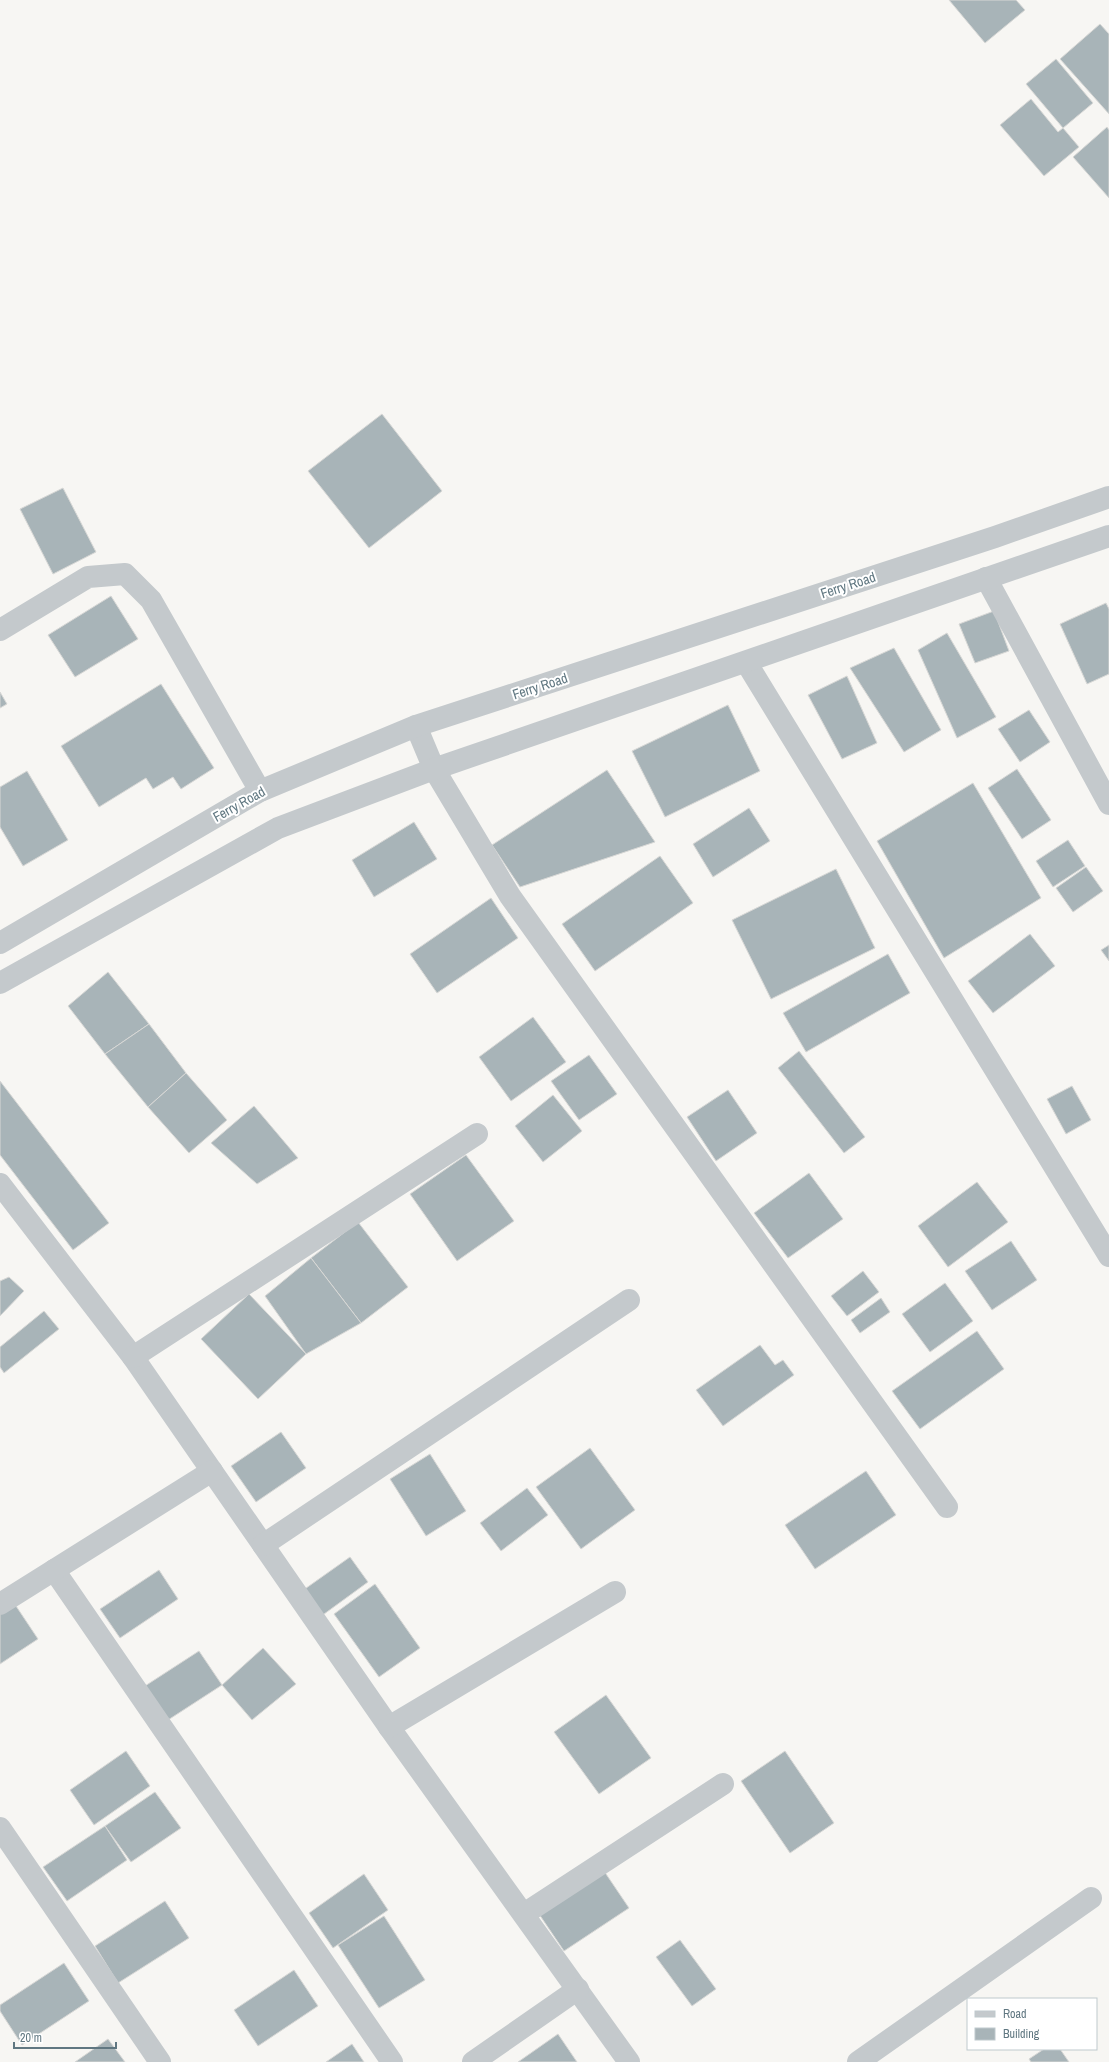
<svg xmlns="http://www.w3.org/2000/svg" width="1109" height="2062" viewBox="0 0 1109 2062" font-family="'Archivo Narrow',sans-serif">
<rect width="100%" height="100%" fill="#f7f6f3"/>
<!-- building -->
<g fill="#a8b4b8" stroke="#d8d8d6">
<path d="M949 0H1016L1025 10 985 43Z"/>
<path d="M1100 24 1109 34V114L1060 59Z"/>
<path d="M1056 59 1093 103 1063 128 1026 84Z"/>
<path d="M1031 99 1058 132 1063 128 1079 147 1044 176 1000 125Z"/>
<path d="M1107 127 1109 130V198L1073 157Z"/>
<path d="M382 414 442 491 369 548 308 471Z"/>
<path d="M63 488 96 552 53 574 20 509Z"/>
<path d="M111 596 138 639 75 677 48 635Z"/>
<path d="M1106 603 1109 609V674L1087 684 1060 624Z"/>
<path d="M994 611 1009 651 975 663 959 624Z"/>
<path d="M947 633 996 717 957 738 918 650Z"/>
<path d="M894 648 941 730 904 752 850 668Z"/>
<path d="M847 676 877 743 842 759 808 695Z"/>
<path d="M161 684 214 768 181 789 173 777 153 789 146 778 99 807 61 746Z"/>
<path d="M0 692 7 704 0 708Z"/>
<path d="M728 705 760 771 665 817 632 751Z"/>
<path d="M1029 710 1050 742 1020 762 998 729Z"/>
<path d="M1017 769 1051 820 1022 839 988 788Z"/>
<path d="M607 770 655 842 520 887 492 845Z"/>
<path d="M27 771 68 840 23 866 0 827V787Z"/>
<path d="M973 783 1041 898 944 958 877 841Z"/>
<path d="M749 808 770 841 713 877 693 844Z"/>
<path d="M414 822 437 859 374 897 352 860Z"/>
<path d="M1068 840 1085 866 1053 887 1036 861Z"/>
<path d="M660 856 693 903 595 971 562 924Z"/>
<path d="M1086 867 1103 891 1073 912 1056 888Z"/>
<path d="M836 869 875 948 771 999 732 920Z"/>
<path d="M491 898 518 938 437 993 410 954Z"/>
<path d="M1030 934 1055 966 993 1013 968 981Z"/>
<path d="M1109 945V961L1101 950Z"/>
<path d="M888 954 910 993 806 1052 783 1013Z"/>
<path d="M108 972 149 1024 105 1054 68 1006Z"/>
<path d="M533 1017 566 1062 511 1101 479 1057Z"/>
<path d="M149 1024 186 1073 148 1107 105 1054Z"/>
<path d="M799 1051 865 1137 844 1153 778 1068Z"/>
<path d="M589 1055 617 1094 579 1120 551 1081Z"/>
<path d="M186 1073 227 1120 189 1153 148 1107Z"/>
<path d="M0 1081 109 1223 73 1250 0 1155Z"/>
<path d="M1072 1086 1091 1120 1066 1134 1047 1099Z"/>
<path d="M728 1090 757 1133 716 1161 687 1117Z"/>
<path d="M553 1095 582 1131 543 1162 515 1126Z"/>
<path d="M254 1106 298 1158 257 1184 211 1143Z"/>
<path d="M466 1155 514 1221 457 1261 410 1194Z"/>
<path d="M809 1173 843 1219 788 1258 754 1213Z"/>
<path d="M977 1182 1008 1222 948 1267 918 1226Z"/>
<path d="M358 1222 408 1287 361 1323 311 1258Z"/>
<path d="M1011 1241 1037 1280 992 1310 965 1271Z"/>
<path d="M311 1258 361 1323 306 1354 265 1296Z"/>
<path d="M863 1271 879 1292 847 1316 831 1296Z"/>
<path d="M9 1277 24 1291 0 1316V1281Z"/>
<path d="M945 1283 973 1321 930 1352 902 1314Z"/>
<path d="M249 1294 306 1354 258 1399 201 1339Z"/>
<path d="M881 1298 890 1312 860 1333 851 1320Z"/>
<path d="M44 1311 59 1329 4 1373 0 1367V1347Z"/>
<path d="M977 1331 1004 1369 920 1429 892 1391Z"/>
<path d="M760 1345 775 1365 783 1360 794 1375 723 1426 696 1390Z"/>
<path d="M281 1432 306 1468 256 1502 231 1466Z"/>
<path d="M590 1448 635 1510 581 1549 536 1487Z"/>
<path d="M430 1454 466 1511 426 1536 390 1479Z"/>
<path d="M866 1471 896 1515 815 1569 785 1525Z"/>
<path d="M527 1488 548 1515 501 1551 480 1523Z"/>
<path d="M350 1557 368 1582 320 1617 302 1591Z"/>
<path d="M159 1570 178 1599 120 1638 100 1609Z"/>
<path d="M375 1584 420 1648 379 1677 334 1614Z"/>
<path d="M14 1603 38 1639 0 1664V1612Z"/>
<path d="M263 1648 296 1684 252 1720 222 1685Z"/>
<path d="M199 1651 222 1685 168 1720 145 1686Z"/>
<path d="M606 1695 651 1758 599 1794 554 1732Z"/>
<path d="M126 1751 150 1786 94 1825 70 1790Z"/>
<path d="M785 1751 834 1823 790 1853 741 1781Z"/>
<path d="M155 1792 181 1828 131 1862 105 1826Z"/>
<path d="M105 1826 127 1860 67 1901 43 1867Z"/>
<path d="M604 1871 629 1908 564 1951 539 1914Z"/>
<path d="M364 1874 388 1910 333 1948 309 1913Z"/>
<path d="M165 1901 189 1938 118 1983 95 1946Z"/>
<path d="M384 1916 425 1980 379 2008 338 1945Z"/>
<path d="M680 1940 716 1989 692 2006 656 1957Z"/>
<path d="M64 1963 89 2001 22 2045 0 2011V2005Z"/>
<path d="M294 1970 318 2006 258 2046 234 2010Z"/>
<path d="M558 2034 577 2062H518Z"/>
<path d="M108 2039 125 2062H75Z"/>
<path d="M352 2044 364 2062H326Z"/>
<path d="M1044 2049H1060L1069 2062H1031L1029 2059Z"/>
</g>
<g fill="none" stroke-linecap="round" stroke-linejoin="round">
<!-- minor -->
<g stroke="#c4c9cc" stroke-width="22">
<path d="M986 578 1109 804"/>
<path d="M0 630 88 577 125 574 151 600 260 791"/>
<path d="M746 662 1109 1256"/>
<path d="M416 726 434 769 510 896 947 1507"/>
<path d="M0 943 260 791 416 726 995 537 1109 497"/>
<path d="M0 983 278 828 434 769 1109 536"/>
<path d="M0 1184 133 1357 389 1727 629 2062"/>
<path d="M133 1357 477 1134"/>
<path d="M263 1545 629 1300"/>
<path d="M54 1570 392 2062"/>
<path d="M0 1604 212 1471"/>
<path d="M389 1727 615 1592"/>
<path d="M0 1828 160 2062"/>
<path d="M524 1914 723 1784"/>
<path d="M473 2062 578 1989"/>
<path d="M858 2062 1091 1898"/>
</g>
</g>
<g text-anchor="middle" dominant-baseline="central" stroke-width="4" stroke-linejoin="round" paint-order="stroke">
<!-- street labels -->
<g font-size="14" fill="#607781" stroke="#fff">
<text transform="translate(848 585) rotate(-18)">Ferry Road</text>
<text transform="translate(540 686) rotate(-18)">Ferry Road</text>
<text transform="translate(239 804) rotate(-29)">Ferry Road</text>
</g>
</g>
<!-- legend -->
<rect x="967" y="1998" width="130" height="52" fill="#ffffff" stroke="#bfc9cd"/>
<rect x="975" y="2011" width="20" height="6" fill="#c4c9cc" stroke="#bfc9cd"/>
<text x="1003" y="2018" font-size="12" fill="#607781">Road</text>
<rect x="975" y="2028" width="20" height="12" fill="#a8b4b8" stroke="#bfc9cd"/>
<text x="1003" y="2038" font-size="12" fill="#607781">Building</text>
<!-- scale -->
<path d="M14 2042v6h102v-6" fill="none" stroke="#607781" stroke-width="2"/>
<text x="20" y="2042" font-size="12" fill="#607781" stroke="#ffffff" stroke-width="3" paint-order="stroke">20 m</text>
</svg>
